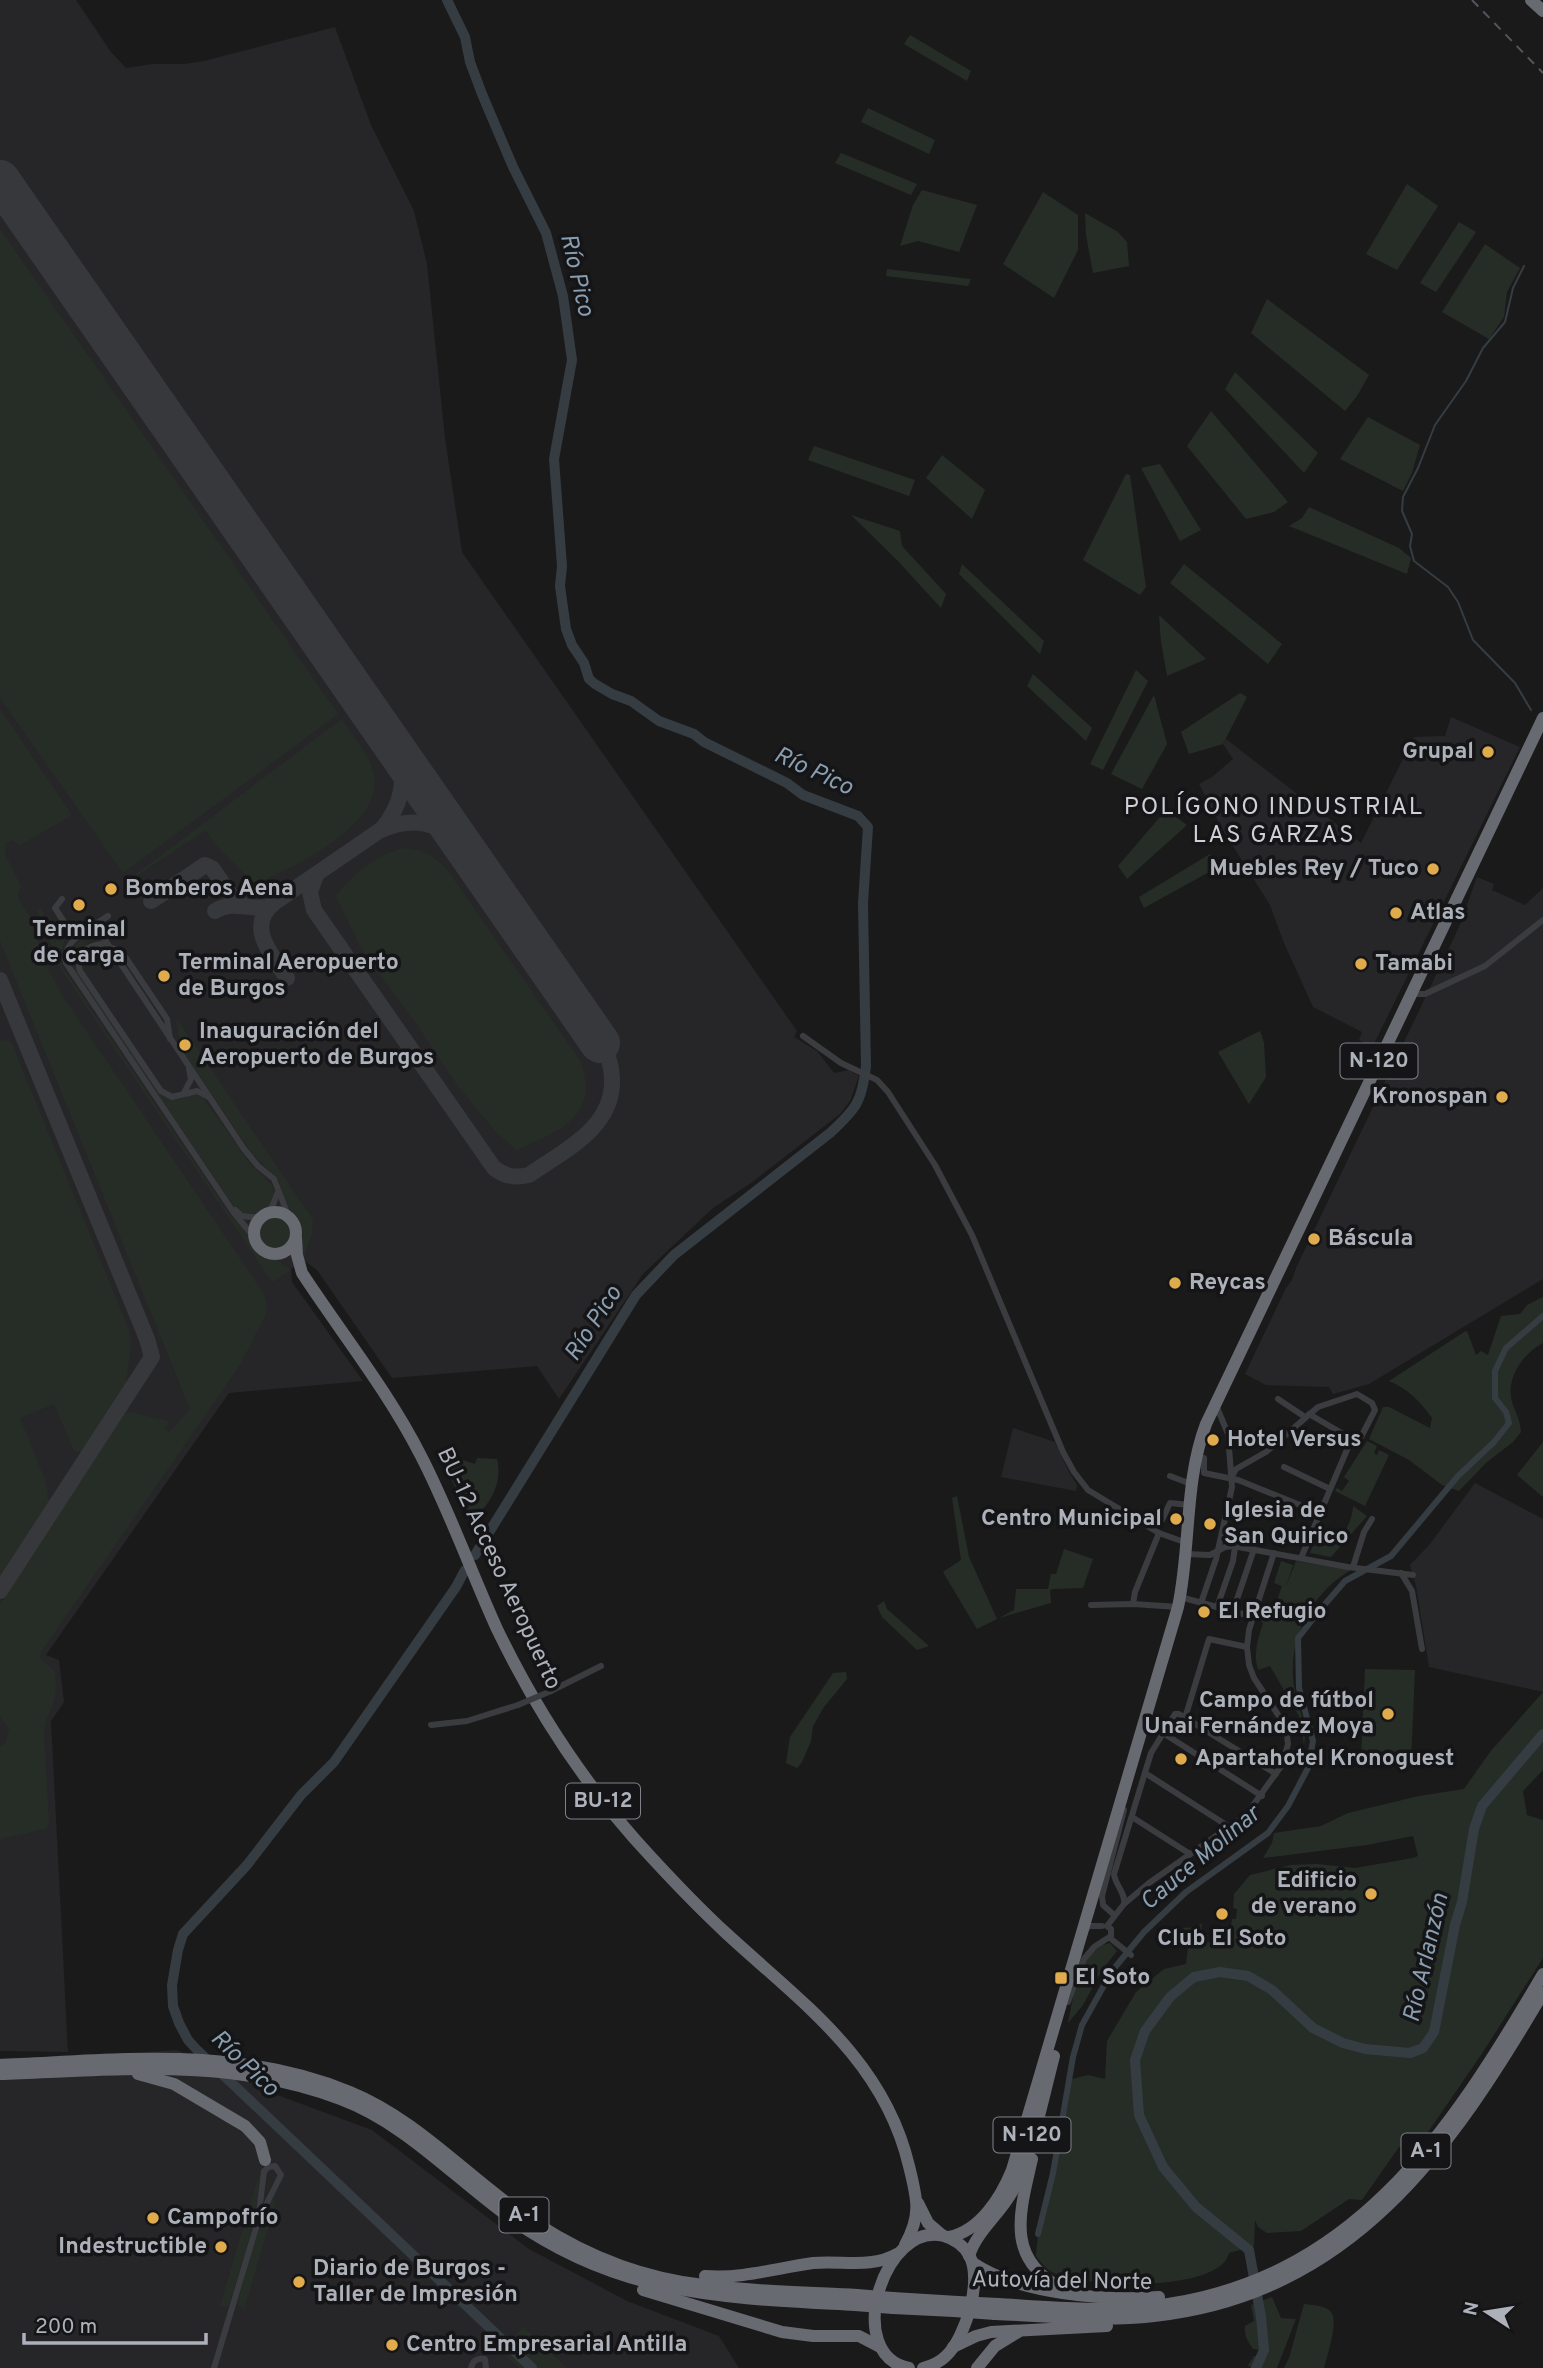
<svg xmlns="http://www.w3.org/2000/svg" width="1543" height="2368" viewBox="0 0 1543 2368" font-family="Overpass,sans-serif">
<rect width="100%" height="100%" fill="#1a1a1b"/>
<!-- built -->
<g fill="#262628">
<path d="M0 0H76L111 52 126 68 153 64H184L204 61 335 27 371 125 414 211 427 264 445 438 462 552 797 1031 794 1037 817 1051 834 1073 849 1070 859 1076 850 1101 840 1114 751 1183 713 1208 643 1274 559 1399 537 1366 392 1378 317 1270 303 1260 291 1269 292 1282 363 1381 229 1393 46 1655 59 1660 64 1702 51 1721 68 2052 0 2051Z"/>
<path d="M1451 717 1520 747 1372 1048 1359 1040 1362 1032 1313 1007 1284 943 1270 905 1221 827 1199 784 1212 777 1233 759 1223 744 1226 739 1361 843 1414 737 1445 736Z"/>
<path d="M1477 877 1494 884 1492 890 1525 905 1543 888V1279L1369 1384 1333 1394 1329 1387 1266 1385 1245 1374 1286 1288 1292 1280 1296 1268 1459 927Z"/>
<path d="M1013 1428 1055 1442 1069 1472 1077 1485 1076 1491 1001 1477Z"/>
<path d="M1475 1483 1543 1519V1692L1429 1667 1416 1586 1410 1565 1430 1544Z"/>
<path d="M177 2050 280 2096 372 2130 529 2249 627 2301 719 2336 739 2368H0V2058L64 2057Z"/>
</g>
<!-- green -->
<g fill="#262d27">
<path d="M910 35 971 71 967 81 904 44Z"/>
<path d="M868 108 935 140 929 154 861 122Z"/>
<path d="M841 153 917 184 911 195 835 163Z"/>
<path d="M1407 184 1438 206 1397 270 1366 254Z"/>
<path d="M922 190 977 205 959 252 918 241 900 246 913 205Z"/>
<path d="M1043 192 1078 215V250L1054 298 1003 264Z"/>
<path d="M1085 213 1118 232 1127 242 1129 266 1093 273 1086 235Z"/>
<path d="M1459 222 1476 232 1436 292 1420 283Z"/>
<path d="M0 229 338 714 123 873 0 698Z"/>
<path d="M1485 244 1520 268 1507 292 1504 317 1489 339 1442 312Z"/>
<path d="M887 269 971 279 968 286 886 276Z"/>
<path d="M1267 299 1369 375 1357 396 1345 411 1251 333Z"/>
<path d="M1235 372 1318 453 1304 473 1225 389Z"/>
<path d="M1211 411 1288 502 1274 512 1246 519 1187 446Z"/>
<path d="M1368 417 1420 445 1412 473 1403 491 1340 459Z"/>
<path d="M814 446 915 480 909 496 808 460Z"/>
<path d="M942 455 985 490 972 519 926 478Z"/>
<path d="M1160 464 1201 530 1180 541 1141 468Z"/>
<path d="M1126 474 1130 475 1146 587 1140 595 1083 560Z"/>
<path d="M1309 507 1399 548 1411 558 1407 574 1289 526 1302 518Z"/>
<path d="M851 515 900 531 902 546 946 594 941 608 897 560Z"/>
<path d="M962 564 1044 641 1040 654 959 574Z"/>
<path d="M1184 564 1282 644 1268 664 1170 583Z"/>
<path d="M1159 615 1206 659 1167 676 1161 642Z"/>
<path d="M1136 670 1148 681 1103 770 1090 764Z"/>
<path d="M1033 674 1092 728 1086 741 1027 686Z"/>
<path d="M1240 693 1247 697 1223 744 1189 754 1181 732Z"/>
<path d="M1154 695 1167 744 1142 789 1111 774Z"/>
<path d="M0 709 72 815 20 845 13 840 5 844 6 856 21 886 18 894 20 902 30 917 48 969 62 995 264 1294 267 1307 265 1316 240 1365 41 1652 40 1658 55 1671C55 1679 57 1688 55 1696 53 1708 45 1718 44 1731L49 1825 45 1829 0 1839V1747L6 1742 9 1729 0 1716V1604L125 1413 131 1412 167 1421 169 1424 165 1428 169 1433 190 1409 0 941Z"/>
<path d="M342 719C353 737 371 755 374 776 383 825 294 867 257 883L252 881 214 843 206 830 129 881 128 880Z"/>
<path d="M1166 810 1187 825 1127 879 1118 866Z"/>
<path d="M404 848C424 850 430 854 446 868L581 1062C600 1117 558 1132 516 1150L496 1132 457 1085 416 1023 361 948 336 896C355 872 375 856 404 848Z"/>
<path d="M1210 854 1220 866 1144 908 1139 897Z"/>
<path d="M41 909 54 942 64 935C66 946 57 950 61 965L230 1215 248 1232 252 1243 261 1255 277 1260 291 1270 272 1282 61 969 37 910Z"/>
<path d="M82 939 88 946 75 956V966L78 973 160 1094C172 1104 180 1100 192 1093L204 1099 251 1165 272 1185 275 1196C266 1214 252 1223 235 1208L70 964 71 949Z"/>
<path d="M177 1019 313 1220 312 1234 303 1260 299 1249V1225L284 1199 279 1180 251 1152 182 1050 185 1047 179 1037Z"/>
<path d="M1260 1031 1264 1043 1266 1077 1249 1104 1218 1052Z"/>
<path d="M2 1040 11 1042 129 1330 131 1345 125 1389 83 1453 74 1451 54 1404 20 1418 46 1483 49 1504 0 1578V1041Z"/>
<circle cx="275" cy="1233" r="18"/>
<path d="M1543 1297V1343C1522 1354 1504 1380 1513 1405 1517 1415 1520 1421 1521 1432L1513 1442 1487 1462 1459 1491 1442 1485 1409 1460 1369 1439 1383 1407H1389L1430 1428 1432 1418C1420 1401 1408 1389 1389 1381L1464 1332 1467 1331 1476 1355 1481 1351 1488 1355 1501 1316 1520 1314 1527 1305Z"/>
<path d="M1367 1441 1377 1446 1374 1453 1377 1455 1379 1450 1389 1455 1365 1506 1335 1491 1337 1488 1342 1491 1349 1481 1344 1477Z"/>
<path d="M1543 1442V1497L1517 1475Z"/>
<path d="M454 1457 475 1464 477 1458 497 1459C503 1484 490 1504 472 1521L445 1466V1459Z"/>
<path d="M957 1496 969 1557 997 1619 977 1629 943 1572 961 1560 952 1498Z"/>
<path d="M1353 1506 1367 1516 1331 1557 1310 1553 1314 1543C1320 1544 1326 1546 1331 1544 1344 1540 1353 1518 1353 1506Z"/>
<path d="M1064 1549 1093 1559 1083 1588 1053 1589 1050 1590 1051 1603 999 1618 1014 1610 1016 1589H1048L1051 1574H1056Z"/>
<path d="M1281 1561 1293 1565 1286 1587 1296 1561 1351 1570C1309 1594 1285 1645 1295 1692 1299 1710 1308 1726 1304 1745L1299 1716 1270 1666 1258 1670C1253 1653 1258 1639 1263 1623L1257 1619 1259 1613 1270 1620 1282 1586 1274 1583Z"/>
<path d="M884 1601 887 1609 929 1646 917 1650 882 1617 877 1606Z"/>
<path d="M1365 1669 1415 1670 1411 1762 1361 1758Z"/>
<path d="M846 1672 847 1679 824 1707 813 1726 811 1741 802 1762 797 1768 786 1763 790 1737 833 1673Z"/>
<path d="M1543 1692V1770L1523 1791 1527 1815 1543 1820V1958L1481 2055 1424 2138 1399 2147 1362 2200 1349 2199 1301 2231 1267 2233 1258 2227 1255 2220 1254 2246 1229 2253C1220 2293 1086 2287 1056 2274 1047 2270 1041 2263 1036 2256L1038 2234 1053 2173 1068 2080 1088 2075 1105 2079 1107 2041 1136 1992 1164 1969 1186 1964 1189 1939 1183 1928 1196 1927 1202 1923 1201 1935H1208V1942L1219 1943 1221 1925 1231 1926 1232 1919H1236L1237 1909 1233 1908 1234 1894 1250 1875 1291 1865 1317 1864 1355 1868 1413 1858 1418 1856 1413 1836 1367 1845 1263 1858 1272 1843 1274 1833 1321 1826 1348 1813 1419 1796 1464 1789 1490 1752Z"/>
<path d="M1110 1943 1117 1951 1102 1970 1083 2005 1068 2023C1074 1998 1078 1949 1110 1943Z"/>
<path d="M259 2175C258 2220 242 2262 229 2305L225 2307 220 2306Z"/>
<path d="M272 2200 276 2201 244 2310 237 2304 260 2222Z"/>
<path d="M1272 2297 1281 2318 1296 2319 1277 2368H1251L1248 2365 1254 2356H1260V2350L1253 2349C1248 2342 1244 2335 1245 2326L1254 2321 1251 2305Z"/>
<path d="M1304 2304C1311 2305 1326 2305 1331 2312 1339 2321 1327 2356 1324 2368H1284L1289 2358Z"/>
<path d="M524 2327 567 2368H520L500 2351Z"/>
</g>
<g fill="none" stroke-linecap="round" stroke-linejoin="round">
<!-- stream -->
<path stroke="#353d43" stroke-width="2" d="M1524 266 1513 288 1505 322 1483 348 1466 381 1435 425 1418 468 1403 497 1402 511 1412 534 1410 546 1414 561 1448 587 1458 602 1473 640 1515 683 1531 710"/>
<!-- canal -->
<path stroke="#353d43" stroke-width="6" d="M1038 2234 1053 2173 1073 2057 1082 2025 1112 1971 1144 1932 1186 1892 1268 1833 1288 1806 1308 1768 1313 1741 1299 1688 1298 1638 1320 1610 1345 1581 1391 1556 1458 1476 1494 1442 1509 1423 1506 1412 1495 1398V1371L1506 1348 1543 1316"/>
<!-- river -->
<g stroke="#353d43" stroke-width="10">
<path d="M447 0 465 37 470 62 482 94 513 167 546 233 563 296 572 360 554 459 562 566 560 586 566 629 572 645 584 663 589 679 595 684 612 694 631 701 659 721 694 734 704 742 787 783 803 795 858 816 868 827 863 903 866 1066C862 1102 856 1109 830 1133L674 1255 636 1295 475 1555"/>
<path d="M465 1570 456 1587 334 1762 301 1795 247 1865 183 1934 178 1950 172 1985 173 2006 179 2023 188 2040 198 2051 532 2368"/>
<path d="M1256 2368 1264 2350 1261 2317 1249 2250 1196 2207 1163 2167 1139 2115 1135 2060 1145 2031 1170 1997 1194 1977 1220 1972 1248 1976 1272 1990 1313 2028 1343 2043 1365 2049 1410 2053 1423 2048 1434 2032 1455 1925 1462 1902 1474 1829 1482 1806 1543 1734"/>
</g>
<!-- taxiway -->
<g stroke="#37383b" stroke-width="16">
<path d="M382 829C402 805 407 780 397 750"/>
<path d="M316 875 310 892 314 910 494 1168C506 1177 515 1178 529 1175 563 1151 614 1128 612 1079 612 1066 608 1054 600 1043"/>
<path d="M151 901 205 865 212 868 233 898 243 905"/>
<path d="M215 911C234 899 251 912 271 906"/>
<path d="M287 978C272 955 245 926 274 903L379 831C414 815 440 822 466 849"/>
<path d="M0 980 147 1339 152 1357 0 1591"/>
</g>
<!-- runway -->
<path stroke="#37383b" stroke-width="40" d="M0 180 600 1043"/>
<!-- street -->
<g stroke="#3b3c40" stroke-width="6">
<path d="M62 899 55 908 75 939"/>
<path d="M108 916C92 927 61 940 66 963L234 1213 254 1237"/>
<path d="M95 925 244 1149 258 1166 274 1179 288 1215"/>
<path d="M1412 994H1425L1485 966 1543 920"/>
<path d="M803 1036 841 1063 877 1080 888 1092 935 1165 972 1235 1063 1452 1074 1472 1088 1490 1159 1533 1187 1543"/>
<path d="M170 1039 167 1019 124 955 118 950 101 944C86 946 75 955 80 971L161 1091 172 1097 197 1091 209 1097"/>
<path d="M184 1093 191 1079 189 1069"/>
<path d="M235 1210 242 1216 260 1218"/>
<path d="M263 1215 272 1207 278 1192"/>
<path d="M1278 1399 1305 1417"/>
<path d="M1309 1414 1345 1435 1349 1445"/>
<path d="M1204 1458V1473L1238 1480 1320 1513"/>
<path d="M1284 1467 1330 1489"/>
<path d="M1170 1476 1191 1484"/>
<path d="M1231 1478 1236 1469 1266 1452 1318 1407 1357 1394 1372 1403 1375 1410 1360 1439 1349 1445"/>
<path d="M1152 1528 1162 1520 1170 1503 1189 1505"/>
<path d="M1186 1554 1210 1555 1225 1547 1233 1546 1348 1567 1413 1575"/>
<path d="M1301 1558 1349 1445"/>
<path d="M1353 1567 1364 1532 1372 1519"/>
<path d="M1401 1573 1412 1591 1422 1649"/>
<path d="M1180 1597 1254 1617"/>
<path d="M1201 1603 1216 1559 1232 1487 1228 1434 1216 1405"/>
<path d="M1133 1604 1135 1592 1159 1533"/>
<path d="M1091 1605 1133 1604 1178 1607"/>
<path d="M1217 1607 1233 1561 1235 1547"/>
<path d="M1233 1611 1254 1549"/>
<path d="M551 1691 601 1666"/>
<path d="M1185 1718 1209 1639 1247 1647"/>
<path d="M431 1725 467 1721 518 1705"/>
<path d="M1163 1733 1262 1796"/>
<path d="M1145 1773 1231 1828"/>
<path d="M1132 1817 1190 1854"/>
<path d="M1124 1904C1126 1893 1115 1885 1114 1874L1151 1753 1175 1714H1179L1276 1774"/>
<path d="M1114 1915 1103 1905 1102 1896 1124 1810"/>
<path d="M1107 1926 1124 1904 1149 1883 1246 1815 1282 1765 1288 1744 1286 1727 1254 1678 1249 1665 1247 1647 1249 1630 1274 1553"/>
<path d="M1085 1931 1089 1926H1102"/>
<path d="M1110 1938 1131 1955"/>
<path d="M1068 2002 1084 1959 1094 1947 1111 1936V1929L1107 1926"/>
<path d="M259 2212 264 2171"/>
<path d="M214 2368 258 2221 281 2175 275 2166 268 2167 264 2172"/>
<path d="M471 2368C473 2360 477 2358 485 2359L486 2368"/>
</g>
<!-- highway -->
<g stroke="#686a71" stroke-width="12">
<path d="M1531 0 1543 11"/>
<circle cx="275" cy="1233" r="21"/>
<path d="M296 1238 297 1255 302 1273C342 1334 388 1391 421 1456 450 1512 471 1572 497 1629 537 1712 589 1791 652 1858 676 1884 701 1910 727 1934 802 2003 884 2060 909 2166 917 2199 922 2214 905 2245"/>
<path d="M0 2065C120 2060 236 2045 350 2092 414 2118 463 2172 518 2211 567 2246 623 2272 682 2282 740 2291 799 2292 857 2295"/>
<path d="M0 2074C116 2070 229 2057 340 2099 407 2124 455 2179 513 2220 622 2297 727 2298 855 2305"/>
<path d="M138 2074 174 2084 245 2126 260 2142 265 2160"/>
<path d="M1032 2159C1020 2212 1004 2259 1063 2289"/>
<path d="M918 2203 928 2223 942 2235"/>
<path d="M949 2237C980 2231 1001 2197 1012 2170L1178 1607C1191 1547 1184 1482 1206 1424L1543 718"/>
<path d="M969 2256C977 2231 999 2215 1012 2192 1032 2155 1043 2098 1054 2056"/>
<path d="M973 2263C1018 2294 1105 2301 1159 2297"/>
<path d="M705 2276C743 2279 776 2268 813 2263 841 2260 871 2269 897 2254"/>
<path d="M643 2290 782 2332 813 2336H859L880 2347"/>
<path d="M893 2298 958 2302"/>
<path d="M998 2304C1049 2307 1101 2312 1152 2306 1352 2284 1450 2133 1543 1974"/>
<path d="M893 2308 954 2311"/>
<path d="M995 2314C1048 2316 1101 2322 1154 2316 1352 2294 1450 2151 1543 1993"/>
<path d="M953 2347 976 2336 991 2332 1107 2326"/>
<path d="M909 2368C842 2355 884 2220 944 2236 954 2239 964 2246 969 2255 983 2279 966 2337 946 2356 940 2362 931 2366 923 2368"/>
<path d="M977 2368 995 2346 1018 2332"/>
</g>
<!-- rail -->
<path stroke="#54565b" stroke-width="2" stroke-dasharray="9 7" stroke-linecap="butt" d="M1472 0 1543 73"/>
<!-- street-bridge -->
<path stroke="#3b3c40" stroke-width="6" d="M518 1705 551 1691"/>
<!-- highway-bridge -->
<g stroke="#686a71" stroke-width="12">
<path d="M857 2295 893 2298"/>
<path d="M958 2302 998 2304"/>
<path d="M855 2305 893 2308"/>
<path d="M954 2311 995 2314"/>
</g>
</g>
<!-- markers -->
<g fill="#e0ab4d" stroke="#151517" stroke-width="2.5">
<circle cx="1488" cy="752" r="7"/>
<circle cx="1433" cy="869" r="7"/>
<circle cx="111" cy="889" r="7"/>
<circle cx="79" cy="905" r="7"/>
<circle cx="1396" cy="913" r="7"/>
<circle cx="1361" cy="964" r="7"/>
<circle cx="164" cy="976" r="7"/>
<circle cx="185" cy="1045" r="7"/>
<circle cx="1502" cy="1097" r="7"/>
<circle cx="1314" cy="1239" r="7"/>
<circle cx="1175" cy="1283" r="7"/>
<circle cx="1213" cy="1440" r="7"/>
<circle cx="1176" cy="1519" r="7"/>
<circle cx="1210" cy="1524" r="7"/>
<circle cx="1204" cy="1612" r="7"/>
<circle cx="1388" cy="1714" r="7"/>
<circle cx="1181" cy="1759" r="7"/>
<circle cx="1371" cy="1894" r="7"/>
<circle cx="1222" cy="1914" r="7"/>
<rect x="1054" y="1971" width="14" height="14" rx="3.5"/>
<circle cx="153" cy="2218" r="7"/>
<circle cx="221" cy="2247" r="7"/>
<circle cx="299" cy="2282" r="7"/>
<circle cx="392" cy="2345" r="7"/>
</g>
<g text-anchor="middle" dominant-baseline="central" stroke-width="7" stroke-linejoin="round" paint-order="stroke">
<!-- shield labels -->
<g fill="#151517" stroke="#7f8289" stroke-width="2">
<rect x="1340.5" y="1043.5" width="77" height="35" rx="5"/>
<rect x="566" y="1783.5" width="74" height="35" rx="5"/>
<rect x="993.5" y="2117.5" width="77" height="35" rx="5"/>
<rect x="1401.5" y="2133.5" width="49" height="35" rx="5"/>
<rect x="499.5" y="2197.5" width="49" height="35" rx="5"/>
</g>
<g font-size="21" font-weight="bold" fill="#adb1ba">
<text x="1379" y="1061">N-120</text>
<text x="603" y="1801">BU-12</text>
<text x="1032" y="2135">N-120</text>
<text x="1426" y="2151">A-1</text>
<text x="524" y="2215">A-1</text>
</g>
<!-- poi labels -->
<g font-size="23" font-weight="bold" fill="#adb1ba" stroke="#151517" text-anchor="start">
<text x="1474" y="752" text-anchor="end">Grupal</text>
<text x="1419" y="869" text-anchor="end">Muebles Rey / Tuco</text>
<text x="125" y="889">Bomberos Aena</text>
<text x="1410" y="913">Atlas</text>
<text x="79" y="930" text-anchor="middle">Terminal<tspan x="79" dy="26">de carga</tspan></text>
<text x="178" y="963">Terminal Aeropuerto<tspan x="178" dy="26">de Burgos</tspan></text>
<text x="1375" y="964">Tamabi</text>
<text x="199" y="1032">Inauguración del<tspan x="199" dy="26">Aeropuerto de Burgos</tspan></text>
<text x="1488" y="1097" text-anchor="end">Kronospan</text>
<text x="1328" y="1239">Báscula</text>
<text x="1189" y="1283">Reycas</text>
<text x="1227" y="1440">Hotel Versus</text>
<text x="1224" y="1511">Iglesia de<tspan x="1224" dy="26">San Quirico</tspan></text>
<text x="1162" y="1519" text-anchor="end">Centro Municipal</text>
<text x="1218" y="1612">El Refugio</text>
<text x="1374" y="1701" text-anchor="end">Campo de fútbol<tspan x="1374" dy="26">Unai Fernández Moya</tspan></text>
<text x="1195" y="1759">Apartahotel Kronoguest</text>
<text x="1357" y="1881" text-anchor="end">Edificio<tspan x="1357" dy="26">de verano</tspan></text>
<text x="1222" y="1939" text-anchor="middle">Club El Soto</text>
<text x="1075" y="1978">El Soto</text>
<text x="167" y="2218">Campofrío</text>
<text x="207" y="2247" text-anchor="end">Indestructible</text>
<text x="313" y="2269">Diario de Burgos -<tspan x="313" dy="26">Taller de Impresión</tspan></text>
<text x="406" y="2345">Centro Empresarial Antilla</text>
</g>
<!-- street labels -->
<g font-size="23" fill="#adb1ba" stroke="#151517">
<text transform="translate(498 1569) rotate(65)">BU-12 Acceso Aeropuerto</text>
<text transform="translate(1062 2282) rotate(1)">Autovía del Norte</text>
</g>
<!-- water labels -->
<g font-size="24" font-style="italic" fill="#899fb1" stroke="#151517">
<text transform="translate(576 275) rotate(77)">Río Pico</text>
<text transform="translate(813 772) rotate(25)">Río Pico</text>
<text transform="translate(594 1324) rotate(-57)">Río Pico</text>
<text transform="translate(1201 1859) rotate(-40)">Cauce Molinar</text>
<text transform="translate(1427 1958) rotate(-77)">Río Arlanzón</text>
<text transform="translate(244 2064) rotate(44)">Río Pico</text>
</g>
<!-- neighbourhood labels -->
<g font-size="24" letter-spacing="2" fill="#ced0d6" stroke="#151517">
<text x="1274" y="808">POLÍGONO INDUSTRIAL<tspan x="1274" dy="28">LAS GARZAS</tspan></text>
</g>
</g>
<!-- north arrow -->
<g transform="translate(1487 2312) rotate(282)" stroke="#151517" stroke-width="5" paint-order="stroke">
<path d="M0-5L12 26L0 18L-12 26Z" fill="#adb1ba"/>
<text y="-10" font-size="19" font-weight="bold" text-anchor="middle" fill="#adb1ba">N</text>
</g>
<!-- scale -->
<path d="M24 2333v10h182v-10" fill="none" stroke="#adb1ba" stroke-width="3.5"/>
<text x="35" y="2333" font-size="21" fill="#adb1ba" stroke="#151517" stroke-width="5" paint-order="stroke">200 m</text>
</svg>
